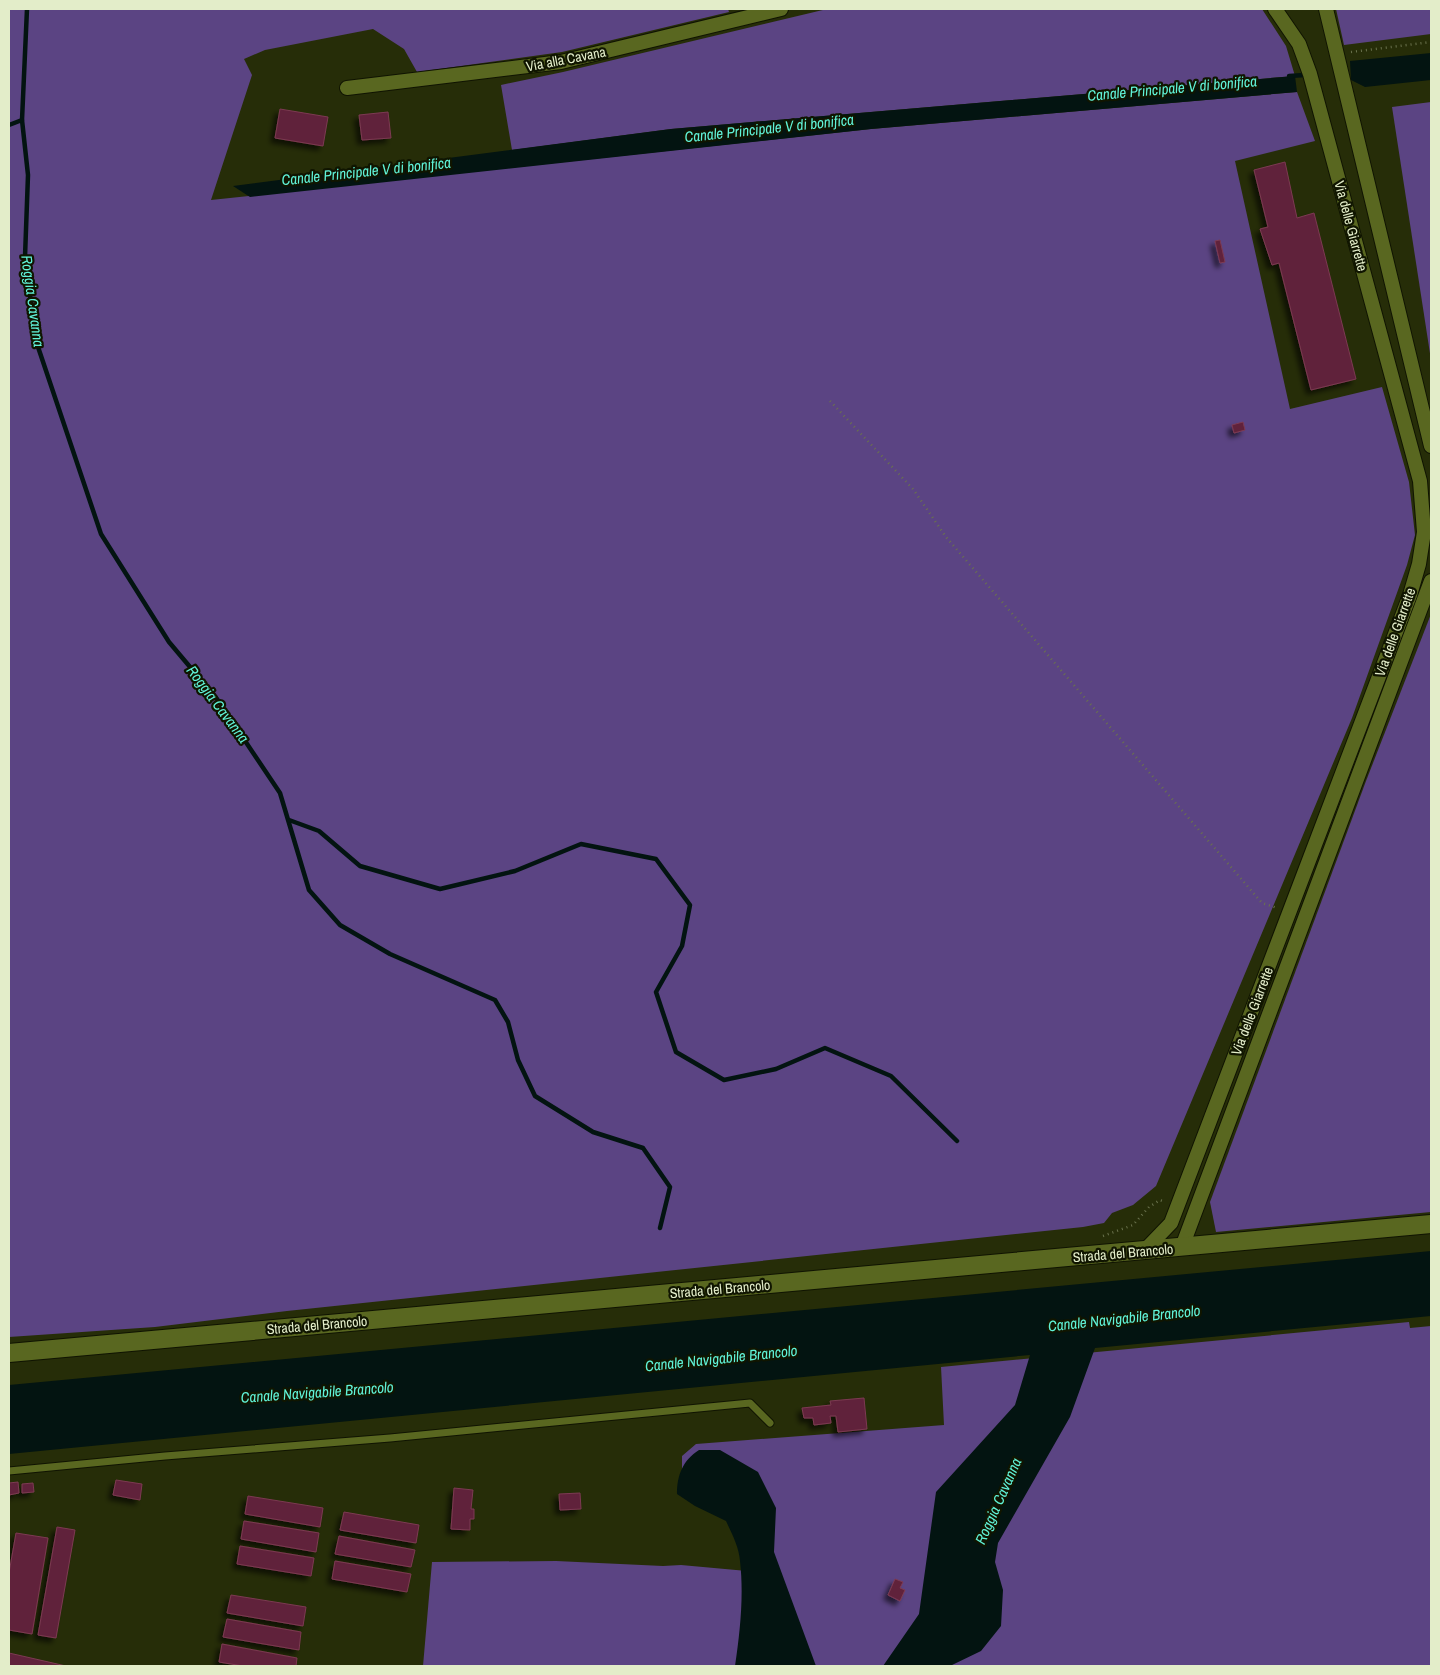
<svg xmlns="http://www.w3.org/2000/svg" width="1440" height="1675" viewBox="0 0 1440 1675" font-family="'Archivo Narrow',sans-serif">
<defs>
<filter id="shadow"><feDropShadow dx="-4.5" dy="4.5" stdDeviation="2.5" flood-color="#0009"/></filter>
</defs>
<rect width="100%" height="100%" fill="#262d08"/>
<!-- green -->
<g fill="#5b4483">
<path d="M9 9H728L729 12 562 52 417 72 404 49 373 29 265 50 244 59 252 75 211 200 871 129 1297 92 1315 141 1235 161 1290 409 1382 387 1409 482 1415 535 1407 565 1352 718 1156 1186 1133 1205 1112 1213 1104 1223 1083 1227 287 1311 155 1327 9 1337Z"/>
<path d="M827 9H1262L1286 46 1295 76 671 129 512 150 501 85 563 72Z"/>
<path d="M1336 9H1431V34L1344 45Z"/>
<path d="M1431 102V360L1392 107Z"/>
<path d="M1431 614V1212L1216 1232 1210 1202 1366 781Z"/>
<path d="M1409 1322 1410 1328 1431 1326V1666H423L432 1562 556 1561 663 1566 681 1565 747 1571V1533L682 1471V1456L696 1444 944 1425 941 1367Z"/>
</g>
<!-- water -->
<g fill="#031411">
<path d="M1431 53V80L1365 87 1351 80 1350 61Z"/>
<path d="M1295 76 1297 92 871 129 250 197 233 186 671 129Z"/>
<path d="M1431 1251V1316L1095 1348 1070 1417 998 1543 995 1562 1003 1590 1001 1626 981 1651 950 1666H883L919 1614 936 1492 1015 1405 1030 1355 9 1454V1385Z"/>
<path d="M699 1450H720L758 1472 776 1508 774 1552 816 1666H735C740 1632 744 1596 740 1561 739 1547 732 1534 726 1521L695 1506 677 1494C677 1475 683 1460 699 1450Z"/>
</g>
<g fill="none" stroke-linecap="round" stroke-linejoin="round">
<!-- stream -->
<g stroke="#031411" stroke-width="4.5">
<path d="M27 9 22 120 28 175 25 257 36 341 101 534 169 642 217 699 280 793 309 890 340 925 390 954 495 1000 508 1022 518 1060 535 1096 593 1132 643 1148 670 1187 660 1228"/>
<path d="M1289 76 1305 75"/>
<path d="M9 125 22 120"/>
<path d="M289 820 319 831 360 866 440 889 515 871 581 844 656 859 690 905 682 946 656 992 676 1052 724 1080 776 1069 825 1048 891 1076 957 1141"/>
</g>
</g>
<!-- building -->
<g fill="#61223a" stroke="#7c3a52" filter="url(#shadow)">
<path d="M280 109 328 117 323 146 275 138Z"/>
<path d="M388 112 391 138 362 140 359 115Z"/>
<path d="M1285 162 1297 218 1314 213 1356 379 1311 390 1279 263 1272 265 1260 229 1268 227 1254 170Z"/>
<path d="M1220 240 1225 262 1220 263 1215 241Z"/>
<path d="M1243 422 1245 430 1234 433 1232 425Z"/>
<path d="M864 1398 867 1429 838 1432 836 1416H830L831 1423 814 1425 813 1418H804L802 1408 831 1405 830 1401Z"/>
<path d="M116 1480 142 1484 140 1500 113 1495Z"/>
<path d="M18 1482 19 1493 9 1495V1483Z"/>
<path d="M33 1483 34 1492 22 1493V1484Z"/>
<path d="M454 1488 473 1490 471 1509H474V1519H470V1530L451 1529Z"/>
<path d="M580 1493 581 1509 560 1510 559 1494Z"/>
<path d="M248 1496 323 1508 320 1527 245 1514Z"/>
<path d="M344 1512 419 1525 416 1543 340 1530Z"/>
<path d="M244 1521 319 1533 316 1552 241 1539Z"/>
<path d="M57 1527 75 1530 56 1638 38 1635Z"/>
<path d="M16 1533 48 1538 32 1634 9 1630V1573Z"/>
<path d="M339 1536 415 1550 411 1567 335 1554Z"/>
<path d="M240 1546 314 1558 311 1576 237 1564Z"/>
<path d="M335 1561 411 1574 407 1592 332 1579Z"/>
<path d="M895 1579 903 1582 900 1588 905 1590 900 1601 888 1595Z"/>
<path d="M231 1595 306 1607 303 1626 227 1613Z"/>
<path d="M227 1619 301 1632 299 1650 223 1637Z"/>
<path d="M222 1644 297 1658 296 1666H243L219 1662Z"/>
<path d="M9 1653 66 1666H9Z"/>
</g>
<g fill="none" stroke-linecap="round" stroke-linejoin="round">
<!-- service casing -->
<g stroke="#101402" stroke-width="9">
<path id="service" d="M9 1471 165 1456 390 1438 750 1403 770 1423"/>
</g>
<!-- minor casing -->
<g stroke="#101402" stroke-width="16">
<g id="minor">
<path d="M1326 9 1431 446"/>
<path d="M347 88 561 62 781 9"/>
<path d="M1182 1247 1431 581"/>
<path d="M1144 1251 1171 1223 1410 595 1419 564 1424 532 1420 481 1310 74 1299 44 1275 9"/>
</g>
</g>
<!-- tertiary casing -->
<g stroke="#101402" stroke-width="20">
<path id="tertiary" d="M9 1353 1431 1224"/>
</g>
<!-- path -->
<g stroke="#6a724d" stroke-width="2.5" stroke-dasharray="1 4" stroke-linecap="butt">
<path d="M1351 52 1431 42"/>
<path d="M830 401 913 489 946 537 1262 903 1277 908"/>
<path d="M1103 1236 1133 1225 1149 1207 1160 1200 1165 1202"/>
</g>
<!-- service -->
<use href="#service" stroke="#596720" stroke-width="7"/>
<!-- minor -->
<use href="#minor" stroke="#596720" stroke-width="14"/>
<!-- tertiary -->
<use href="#tertiary" stroke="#596720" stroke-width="18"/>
</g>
<g text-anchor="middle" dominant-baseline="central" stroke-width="4.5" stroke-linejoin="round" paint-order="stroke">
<!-- street labels -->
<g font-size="14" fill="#e3edc9" stroke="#101500">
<text transform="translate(566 59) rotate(-11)">Via alla Cavana</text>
<text transform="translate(1351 226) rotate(75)">Via delle Giarrette</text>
<text transform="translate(1395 632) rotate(-70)">Via delle Giarrette</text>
<text transform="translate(1252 1011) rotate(-69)">Via delle Giarrette</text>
<text transform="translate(1123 1253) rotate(-5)">Strada del Brancolo</text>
<text transform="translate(720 1289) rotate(-5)">Strada del Brancolo</text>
<text transform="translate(317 1325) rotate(-5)">Strada del Brancolo</text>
</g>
<!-- water labels -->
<g font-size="15" font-style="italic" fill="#60f3d8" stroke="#101500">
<text transform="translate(1172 88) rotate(-5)">Canale Principale V di bonifica</text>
<text transform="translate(769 128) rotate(-6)">Canale Principale V di bonifica</text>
<text transform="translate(366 171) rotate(-6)">Canale Principale V di bonifica</text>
<text transform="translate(33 301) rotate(82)">Roggia Cavanna</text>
<text transform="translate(218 704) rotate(53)">Roggia Cavanna</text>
<text transform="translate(1124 1318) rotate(-6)">Canale Navigabile Brancolo</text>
<text transform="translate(721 1358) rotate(-6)">Canale Navigabile Brancolo</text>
<text transform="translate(317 1392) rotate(-4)">Canale Navigabile Brancolo</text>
<text transform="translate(998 1501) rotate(-66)">Roggia Cavanna</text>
</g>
</g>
<!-- border -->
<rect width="1440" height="1675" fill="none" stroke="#e3edc9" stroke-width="20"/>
</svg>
